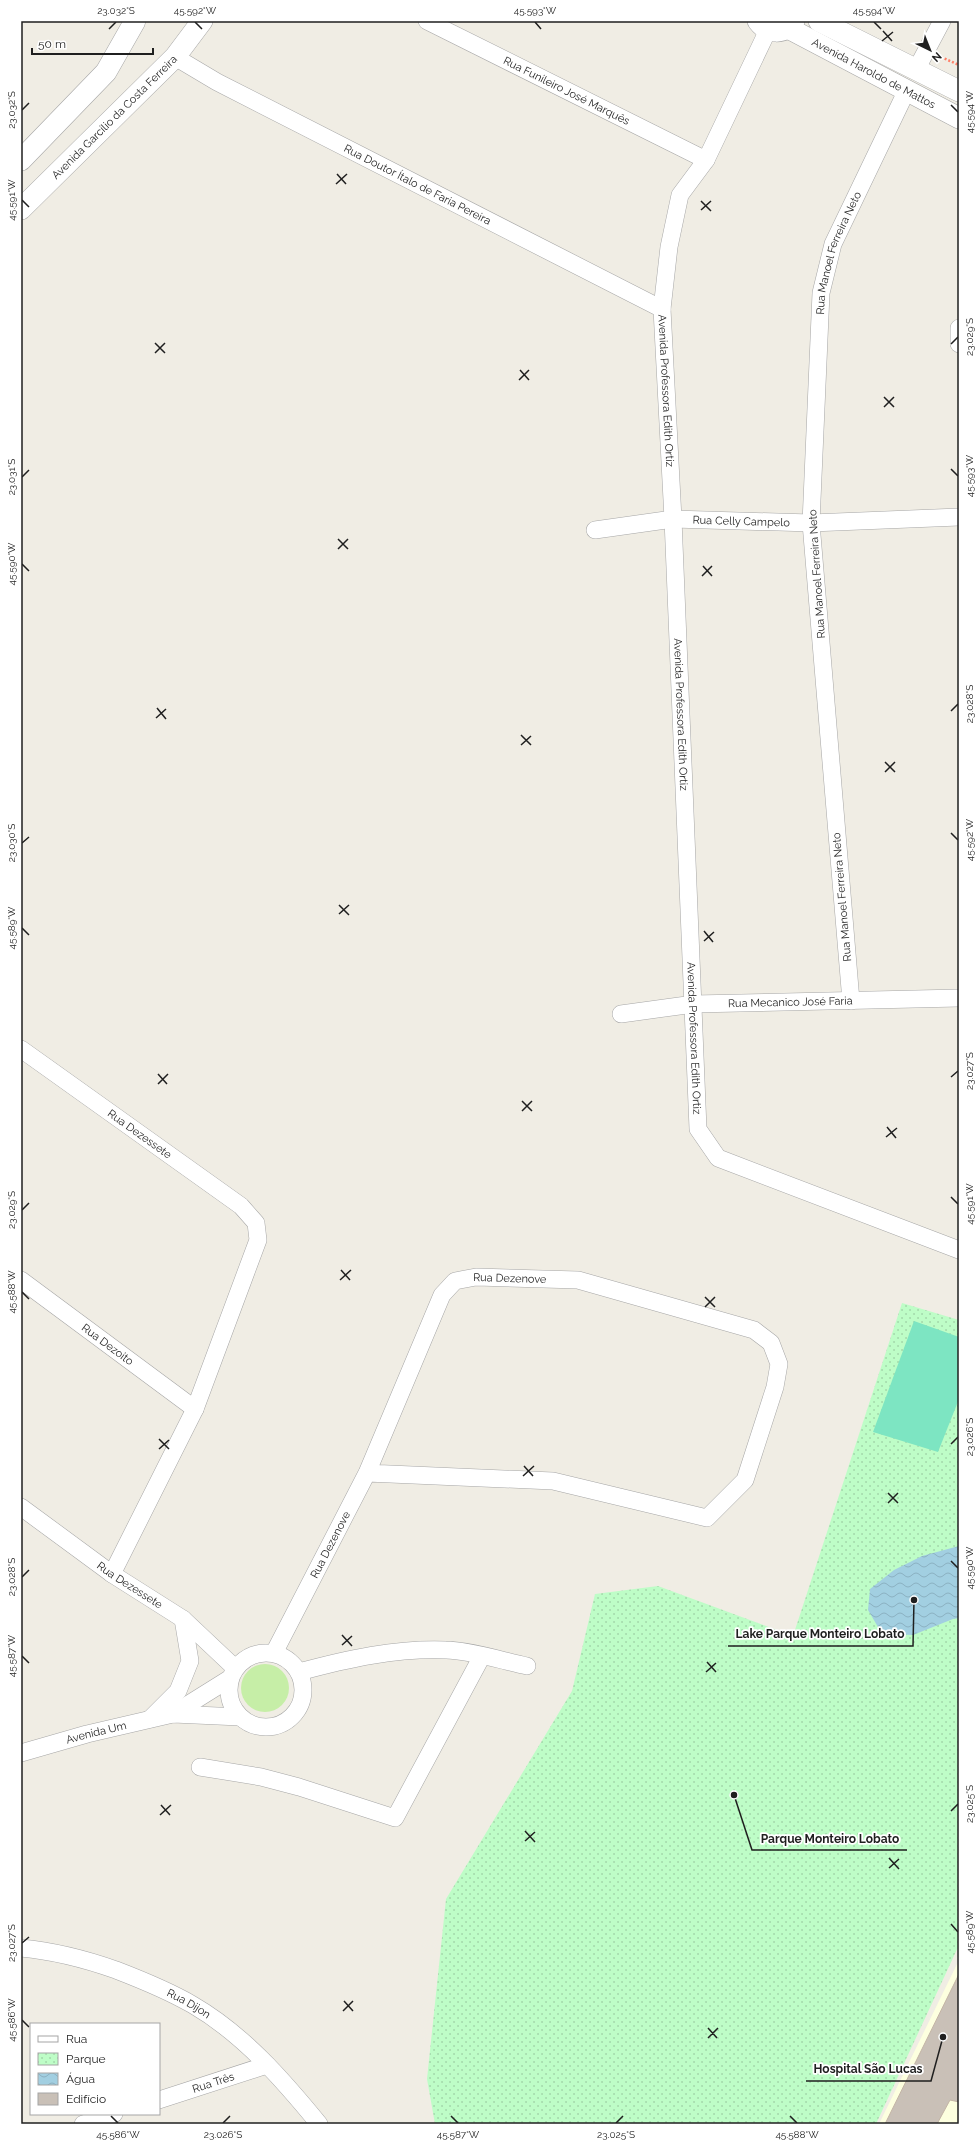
<svg xmlns="http://www.w3.org/2000/svg" width="980" height="2145" viewBox="0 0 980 2145" font-family="Raleway,sans-serif">
<defs>
<pattern id="park-dots" width="8" height="8" patternUnits="userSpaceOnUse"><rect width="8" height="8" fill="#befdc7"/><path d="M2 2h.1M6 6h.1" fill="none" stroke="#a3d8aa" stroke-width="1.8" stroke-linecap="round"/></pattern>
<pattern id="water-waves" width="16" height="10" patternUnits="userSpaceOnUse"><rect width="16" height="10" fill="#a2cfe1"/><path d="M0 5q4-4 8 0t8 0" fill="none" stroke="#8bb1c1"/></pattern>
</defs>
<rect width="100%" height="100%" fill="#f0ede4"/>
<!-- education -->
<path fill="#fdffdf" d="M959 1960V2124H879Z"/>
<!-- grass -->
<circle fill="#c6eea7" cx="265" cy="1688" r="24"/>
<!-- park -->
<path fill="url(#park-dots)" d="M902 1303 959 1320V1945L876 2124H435L427 2079 446 1899 572 1691 595 1594 658 1586 793 1636Z"/>
<!-- pitch -->
<path fill="#7de5c2" d="M914 1321 959 1337V1399L938 1452 873 1432Z"/>
<!-- water -->
<path fill="url(#water-waves)" d="M959 1546V1618L953 1619 913 1635 890 1634 878 1627 868 1610 870 1589 894 1570 922 1556Z"/>
<!-- building -->
<path fill="#c9c0b7" stroke="#c3b4a5" d="M959 1974V2102L950 2100 937 2124H885Z"/>
<g fill="none" stroke-linecap="round" stroke-linejoin="round">
<!-- minor casing -->
<g stroke="#a6a6a6" stroke-width="18">
<g id="minor">
<path id="s1" d="M427 21 706 160"/>
<path id="s2" d="M768 30 706 160 680 195 669 247 662 309 673 519 698 1129 718 1158 959 1250"/>
<path id="s3" d="M175 57 217 82 662 309"/>
<path d="M916 70 942 21"/>
<path d="M959 328V344"/>
<path id="s4" d="M595 530 673 519 811 523 959 517"/>
<path id="s5" d="M851 1001 811 523 821 293 833 244 906 92"/>
<path id="s6" d="M621 1014 694 1004 959 998"/>
<path id="s7" d="M21 1049 241 1206 256 1223 258 1240 195 1409 112 1574"/>
<path id="s8" d="M21 1280 195 1409"/>
<path id="s9" d="M21 1507 112 1574 183 1619 235 1668"/>
<circle cx="266" cy="1690" r="37"/>
<path id="s10" d="M274 1653 367 1473 442 1295 455 1281 476 1277 578 1280 754 1330 771 1343 779 1364 775 1387 745 1480 707 1518 553 1481 367 1473"/>
<path d="M299 1672C347 1659 396 1648 446 1650 469 1650 503 1661 527 1666"/>
<path d="M173 1714 229 1679"/>
<path d="M150 1719 178 1691 190 1661 183 1619"/>
<path id="s11" d="M21 1753 87 1734 173 1714 240 1717"/>
<path d="M200 1767 261 1777 299 1787 395 1818 482 1656"/>
<path id="s12" d="M21 1948C53 1951 85 1959 116 1970 142 1980 169 1991 193 2005 243 2034 283 2080 319 2124"/>
<path id="s13" d="M159 2100 267 2065"/>
<path d="M83 2124 114 2114"/>
</g>
</g>
<!-- tertiary casing -->
<g stroke="#a6a6a6" stroke-width="22">
<g id="tertiary">
<path d="M758 21C768 34 784 35 794 21"/>
<path d="M819 21 959 91"/>
<path id="s14" d="M788 28 959 118"/>
<path d="M21 160 106 72 135 21"/>
<path id="s15" d="M21 209 175 57 202 21"/>
</g>
</g>
<!-- path -->
<path stroke="#ff7f67" stroke-width="2.5" stroke-dasharray="2 2" stroke-linecap="butt" d="M941 57 959 65"/>
<!-- minor -->
<use href="#minor" stroke="#fff" stroke-width="17"/>
<!-- tertiary -->
<use href="#tertiary" stroke="#fff" stroke-width="21"/>
</g>
<!-- ticks -->
<path fill="none" stroke="#1f1f1f" stroke-width="1.5" d="M195 22 202 29M535 22 541 29M874 22 881 29M109 29 116 22M883 31 892 41M882 41 893 32M951 105 958 112M22 110 29 103M337 174 346 184M336 184 347 174M22 200 29 207M701 201 711 211M701 210 711 201M155 343 165 353M951 344 958 337M155 353 165 343M520 370 529 380M519 380 529 370M884 397 894 407M884 407 894 397M951 469 958 476M22 477 29 470M338 539 348 549M338 549 348 539M22 564 29 571M703 566 712 576M702 576 712 566M157 708 166 719M951 711 958 704M156 718 166 709M521 735 531 745M521 745 531 736M885 762 895 772M885 772 895 762M951 833 958 840M22 843 29 837M339 905 349 915M339 914 349 905M22 928 29 935M704 931 713 942M704 941 714 932M158 1074 167 1084M951 1077 958 1071M158 1084 168 1074M522 1101 532 1111M522 1111 532 1101M887 1127 896 1138M886 1137 897 1128M951 1197 958 1204M22 1210 29 1203M341 1270 350 1280M340 1280 351 1270M22 1292 29 1299M705 1297 715 1307M705 1307 715 1297M159 1439 169 1449M951 1444 958 1437M159 1449 169 1440M524 1466 533 1476M523 1476 534 1466M888 1493 898 1503M888 1503 898 1493M951 1561 958 1568M22 1577 29 1570M342 1635 352 1646M342 1645 352 1636M22 1656 29 1663M707 1662 716 1672M706 1672 716 1663M161 1805 170 1815M951 1811 958 1804M160 1815 171 1805M525 1831 535 1842M525 1841 535 1832M889 1858 899 1869M889 1868 899 1859M951 1924 958 1932M22 1943 29 1937M344 2001 353 2011M343 2011 353 2001M22 2020 29 2027M708 2028 717 2038M708 2038 718 2028M111 2116 118 2123M451 2116 458 2123M790 2116 797 2123M223 2123 230 2116M616 2123 623 2116"/>
<g text-anchor="middle" dominant-baseline="central" stroke-width="3.5" stroke-linejoin="round" paint-order="stroke">
<!-- street labels -->
<g font-size="11" fill="#1f1f1f" stroke="#fff">
<text stroke="none"><textPath href="#s14" startOffset="97">Avenida Haroldo de Mattos</textPath></text>
<text stroke="none"><textPath href="#s1" startOffset="156">Rua Funileiro José Marquês</textPath></text>
<text stroke="none"><textPath href="#s15" startOffset="131">Avenida Garcílio da Costa Ferreira</textPath></text>
<text stroke="none"><textPath href="#s3" startOffset="274">Rua Doutor Ítalo de Faria Pereira</textPath></text>
<text stroke="none"><textPath href="#s5" startOffset="753">Rua Manoel Ferreira Neto</textPath></text>
<text stroke="none"><textPath href="#s2" startOffset="385">Avenida Professora Edith Ortiz</textPath></text>
<text stroke="none"><textPath href="#s4" startOffset="147">Rua Celly Campelo</textPath></text>
<text transform="translate(817 574) rotate(-94)">Rua Manoel Ferreira Neto</text>
<text stroke="none"><textPath href="#s2" startOffset="709">Avenida Professora Edith Ortiz</textPath></text>
<text transform="translate(842 897) rotate(-95)">Rua Manoel Ferreira Neto</text>
<text stroke="none"><textPath href="#s6" startOffset="170">Rua Mecanico José Faria</textPath></text>
<text stroke="none"><textPath href="#s2" startOffset="1033">Avenida Professora Edith Ortiz</textPath></text>
<text stroke="none"><textPath href="#s7" startOffset="146">Rua Dezessete</textPath></text>
<text stroke="none"><textPath href="#s10" startOffset="470">Rua Dezenove</textPath></text>
<text stroke="none"><textPath href="#s8" startOffset="108">Rua Dezoito</textPath></text>
<text stroke="none"><textPath href="#s10" startOffset="122">Rua Dezenove</textPath></text>
<text stroke="none"><textPath href="#s9" startOffset="134">Rua Dezessete</textPath></text>
<text stroke="none"><textPath href="#s11" startOffset="78">Avenida Um</textPath></text>
<text stroke="none"><textPath href="#s12" startOffset="178">Rua Dijon</textPath></text>
<text stroke="none"><textPath href="#s13" startOffset="57">Rua Três</textPath></text>
</g>
</g>
<!-- callouts -->
<path fill="none" stroke="#1f1f1f" stroke-width="1.5" d="M914 1600L913 1646H728M734 1795L752 1850H907M943 2037L931 2081H806"/>
<g fill="#1f1f1f" stroke="#fff" stroke-width="1.5">
<circle cx="914" cy="1600" r="4"/>
<circle cx="734" cy="1795" r="4"/>
<circle cx="943" cy="2037" r="4"/>
</g>
<g font-size="12" text-anchor="middle" font-weight="bold" fill="#1f1f1f" stroke="#fff" stroke-width="3.5" stroke-linejoin="round" paint-order="stroke">
<text x="820" y="1638">Lake Parque Monteiro Lobato</text>
<text x="830" y="1843">Parque Monteiro Lobato</text>
<text x="868" y="2073">Hospital São Lucas</text>
</g>
<!-- border -->
<rect width="980" height="2145" fill="none" stroke="#ffffff" stroke-width="44"/>
<!-- legend -->
<rect x="30" y="2023" width="130" height="92" fill="#ffffff" stroke="#a5a5a5"/>
<rect x="38" y="2036" width="20" height="6" fill="#ffffff" stroke="#a5a5a5"/>
<text x="66" y="2043" font-size="12" fill="#1f1f1f">Rua</text>
<rect x="38" y="2053" width="20" height="12" fill="url(#park-dots)" stroke="#a5a5a5"/>
<text x="66" y="2063" font-size="12" fill="#1f1f1f">Parque</text>
<rect x="38" y="2073" width="20" height="12" fill="url(#water-waves)" stroke="#a5a5a5"/>
<text x="66" y="2083" font-size="12" fill="#1f1f1f">Água</text>
<rect x="38" y="2093" width="20" height="12" fill="#c9c0b7" stroke="#a5a5a5"/>
<text x="66" y="2103" font-size="12" fill="#1f1f1f">Edifício</text>
<!-- north arrow -->
<g transform="translate(930 50) rotate(137)" stroke="#ffffff" stroke-width="3" paint-order="stroke">
<path d="M0-3L7 15L0 10L-7 15Z" fill="#1f1f1f"/>
<text y="-6" font-size="11" font-weight="bold" text-anchor="middle" fill="#1f1f1f">N</text>
</g>
<!-- scale -->
<path d="M32 48v6h121v-6" fill="none" stroke="#1f1f1f" stroke-width="2"/>
<text x="38" y="48" font-size="12" fill="#1f1f1f" stroke="#ffffff" stroke-width="3" paint-order="stroke">50 m</text>
<rect x="22" y="22" width="936" height="2101" fill="none" stroke="#1f1f1f" stroke-width="1.5"/>
<g font-size="10" text-anchor="middle" fill="#1f1f1f">
<text x="116" y="14">23.032°S</text>
<text x="195" y="14">45.592°W</text>
<text x="535" y="14">45.593°W</text>
<text x="874" y="14">45.594°W</text>
<text transform="translate(11 110) rotate(-90)" y="4">23.032°S</text>
<text transform="translate(969 112) rotate(-90)" y="4">45.594°W</text>
<text transform="translate(11 200) rotate(-90)" y="4">45.591°W</text>
<text transform="translate(969 337) rotate(-90)" y="4">23.029°S</text>
<text transform="translate(969 476) rotate(-90)" y="4">45.593°W</text>
<text transform="translate(11 477) rotate(-90)" y="4">23.031°S</text>
<text transform="translate(11 564) rotate(-90)" y="4">45.590°W</text>
<text transform="translate(969 704) rotate(-90)" y="4">23.028°S</text>
<text transform="translate(969 840) rotate(-90)" y="4">45.592°W</text>
<text transform="translate(11 843) rotate(-90)" y="4">23.030°S</text>
<text transform="translate(11 928) rotate(-90)" y="4">45.589°W</text>
<text transform="translate(969 1071) rotate(-90)" y="4">23.027°S</text>
<text transform="translate(969 1204) rotate(-90)" y="4">45.591°W</text>
<text transform="translate(11 1210) rotate(-90)" y="4">23.029°S</text>
<text transform="translate(11 1292) rotate(-90)" y="4">45.588°W</text>
<text transform="translate(969 1437) rotate(-90)" y="4">23.026°S</text>
<text transform="translate(969 1568) rotate(-90)" y="4">45.590°W</text>
<text transform="translate(11 1577) rotate(-90)" y="4">23.028°S</text>
<text transform="translate(11 1656) rotate(-90)" y="4">45.587°W</text>
<text transform="translate(969 1804) rotate(-90)" y="4">23.025°S</text>
<text transform="translate(969 1932) rotate(-90)" y="4">45.589°W</text>
<text transform="translate(11 1943) rotate(-90)" y="4">23.027°S</text>
<text transform="translate(11 2020) rotate(-90)" y="4">45.586°W</text>
<text x="118" y="2138">45.586°W</text>
<text x="223" y="2138">23.026°S</text>
<text x="458" y="2138">45.587°W</text>
<text x="616" y="2138">23.025°S</text>
<text x="797" y="2138">45.588°W</text>
</g>
</svg>
